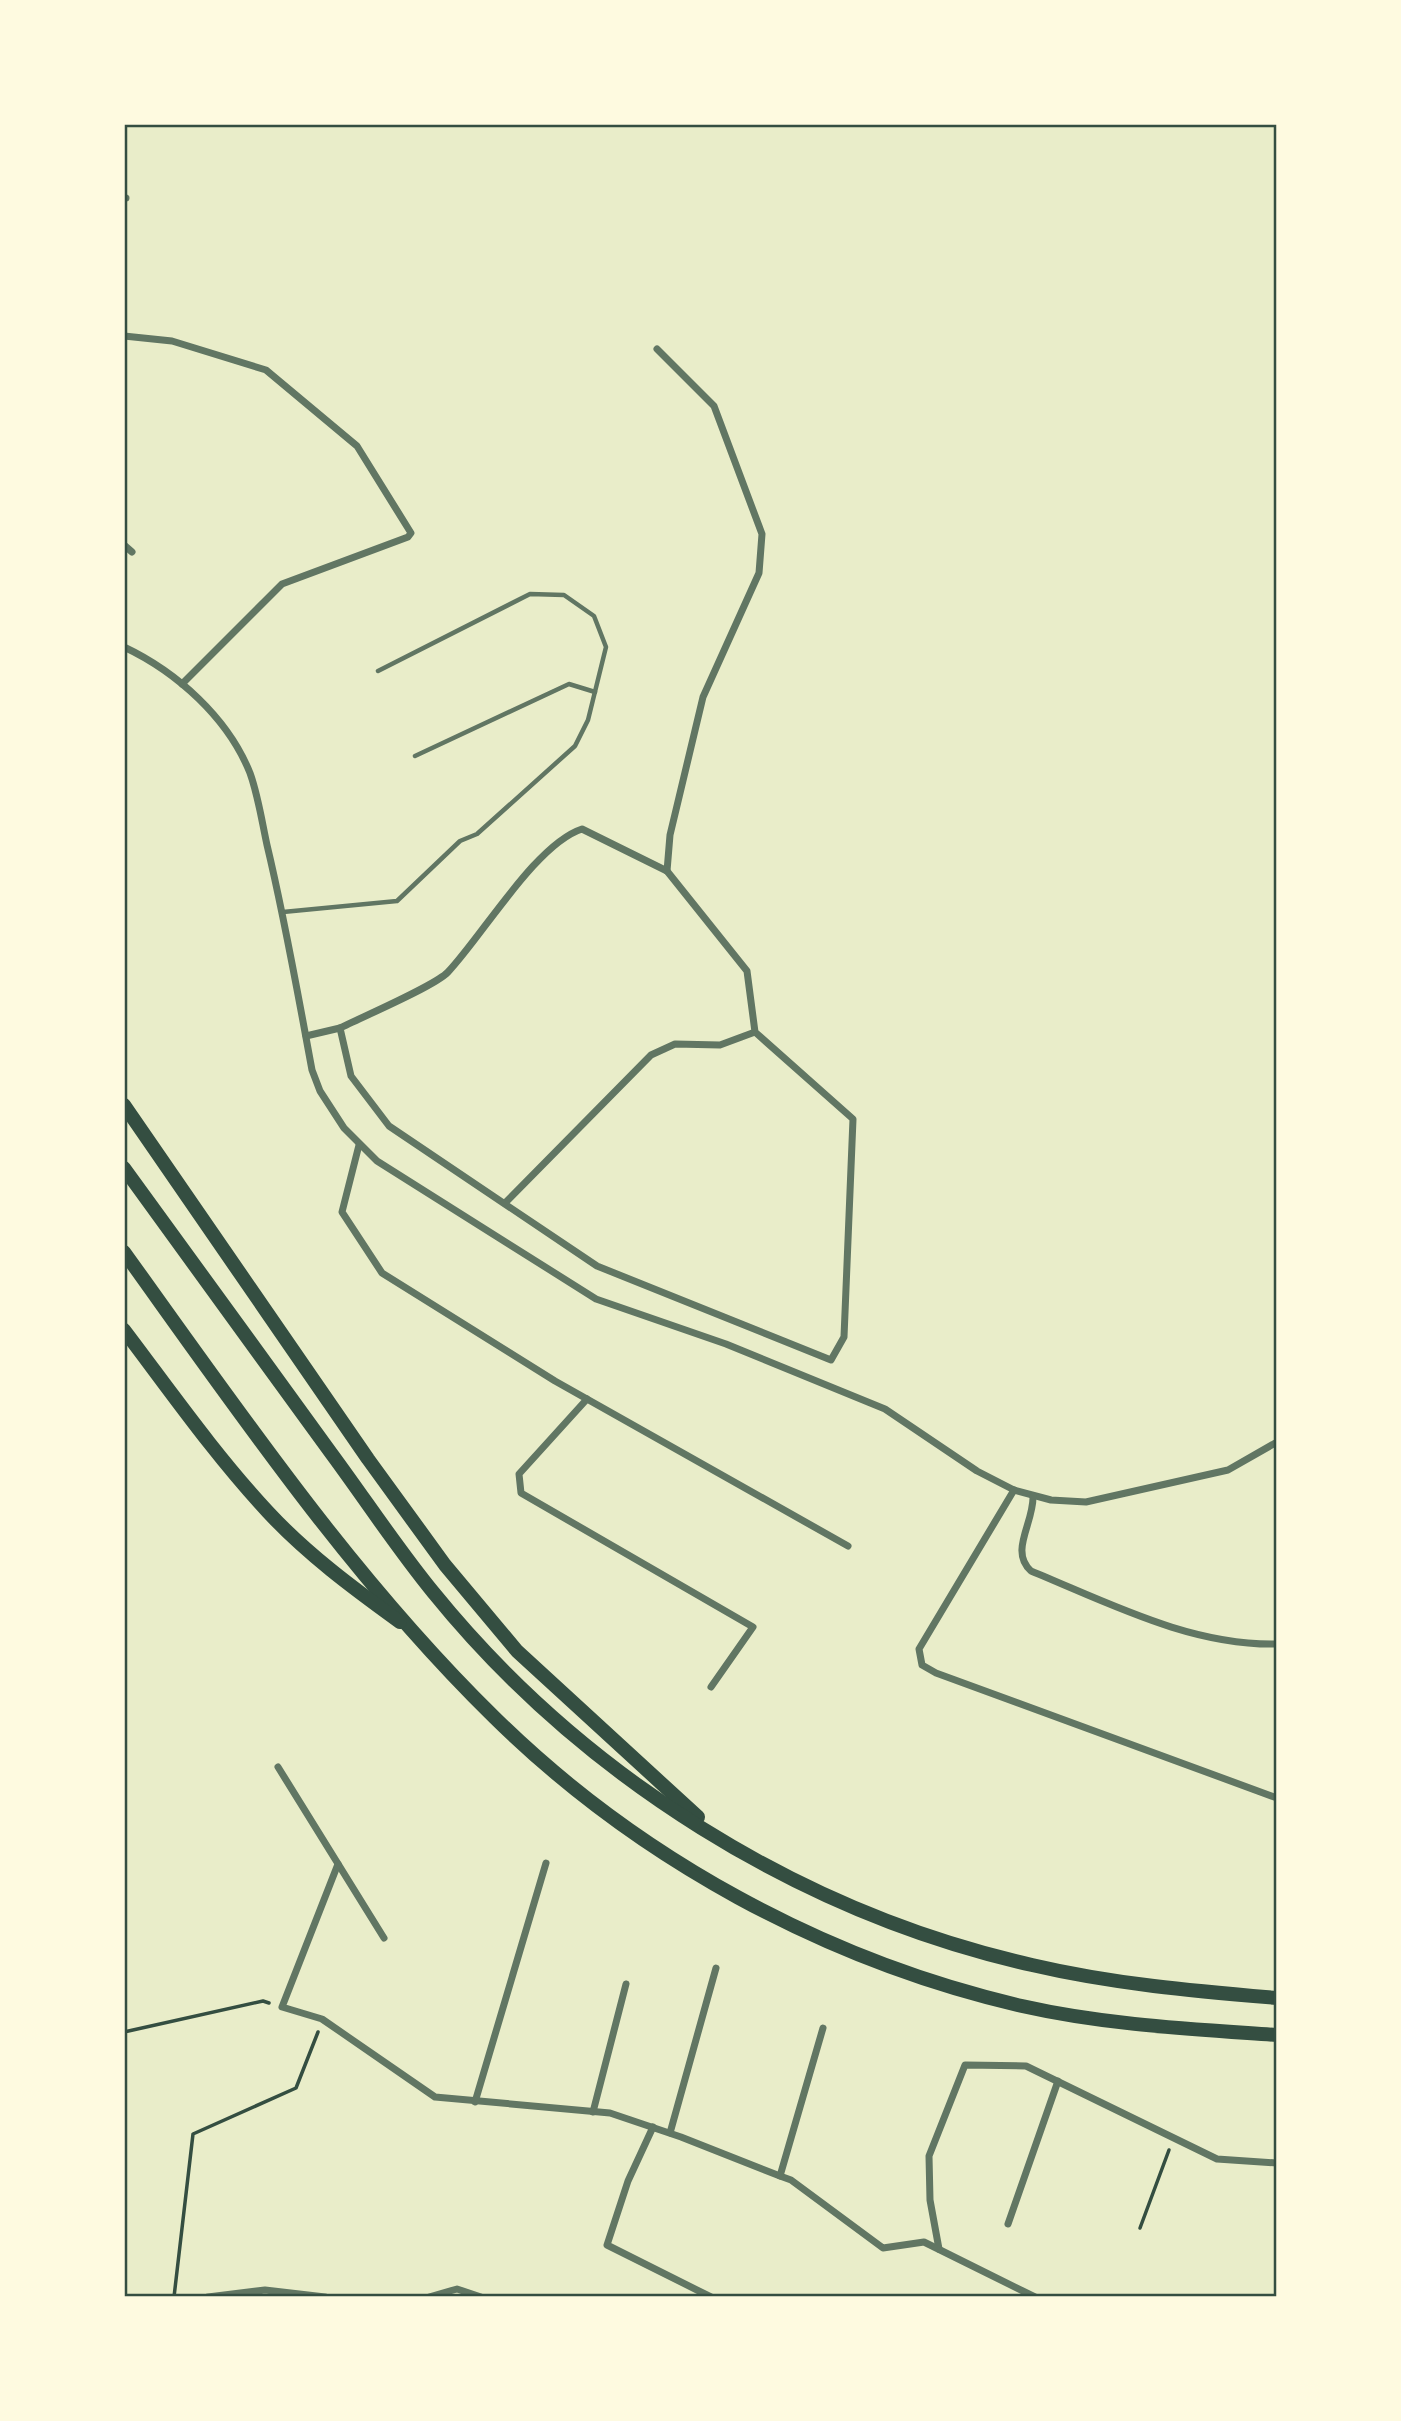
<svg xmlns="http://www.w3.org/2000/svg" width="1401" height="2421" viewBox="0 0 1401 2421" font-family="'Zilla Slab',serif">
<rect width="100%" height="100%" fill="#e9edc9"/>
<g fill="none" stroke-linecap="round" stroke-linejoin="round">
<!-- path -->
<g stroke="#344e41" stroke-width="3.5">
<path d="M124 2032 263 2001 269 2003"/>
<path d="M1140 2228 1169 2150"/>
<path d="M174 2297 193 2134 296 2088 318 2032"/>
</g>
<!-- service -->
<g stroke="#617663" stroke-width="4.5">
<path d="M415 756 569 684 595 692"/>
<path d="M283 912 397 901 460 841 477 834 575 746 588 720 606 647 594 616 564 595 530 594 378 671"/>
</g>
<!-- minor -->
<g stroke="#617663" stroke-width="7">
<path d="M124 198H126"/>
<path d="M124 336 172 341 266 370 357 446 411 533 408 537 282 584 182 684"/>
<path d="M657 349 714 406 762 534 759 573 703 697 670 835 667 871"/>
<path d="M124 545 132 552"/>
<path d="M124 647C177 672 228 718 250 773 258 795 262 822 267 845 285 920 298 995 312 1070L320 1091 344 1128 377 1161 596 1299 726 1344 885 1409 977 1471 1014 1490 1051 1500 1086 1502 1228 1470 1277 1442"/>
<path d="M306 1036 340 1028"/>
<path d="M359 1145 342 1212 382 1273 555 1381 848 1546"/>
<path d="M506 1202 651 1055 675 1044 720 1045 755 1032 853 1119 844 1337 831 1360 597 1266 389 1126 351 1076 340 1028C362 1017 435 986 448 972 483 935 536 844 582 829L667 871 747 971 755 1032"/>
<path d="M587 1399 519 1474 521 1493 753 1627 711 1687"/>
<path d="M1014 1490 919 1649 922 1665 936 1673 1277 1798"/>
<path d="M1033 1496C1034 1523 1009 1551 1031 1571 1109 1603 1191 1646 1277 1644"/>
<path d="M278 1767 384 1938"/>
<path d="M338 1864 282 2007 322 2019 435 2097 610 2113 681 2137 780 2176 791 2180 883 2248 924 2242 1035 2297"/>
<path d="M475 2102 546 1863"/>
<path d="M593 2112 626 1984"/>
<path d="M653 2127 628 2181 607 2245 711 2297"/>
<path d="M670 2133 716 1968"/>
<path d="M780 2176 823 2028"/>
<path d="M1008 2224 1058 2081"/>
<path d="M939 2249 930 2200 929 2156 965 2065 1026 2066 1217 2159 1277 2163"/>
<path d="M208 2297 265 2290 325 2297"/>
<path d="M429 2297 457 2289 481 2297"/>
</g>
<!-- motorway -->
<g stroke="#344e41" stroke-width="14">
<path d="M124 1105 368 1459 445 1565 517 1651 698 1817"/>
<path d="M124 1168C193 1263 262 1358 331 1453 365 1499 397 1548 433 1592 582 1776 800 1913 1032 1965 1113 1984 1194 1991 1277 1998"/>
<path d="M124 1252C239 1412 353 1579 494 1717 637 1858 826 1961 1022 2006 1106 2025 1191 2029 1277 2035"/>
<path d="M124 1330C171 1392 215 1455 268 1512 307 1554 353 1588 400 1622"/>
</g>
</g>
<!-- border -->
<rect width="1401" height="2421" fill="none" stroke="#fefae0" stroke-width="252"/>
<rect x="126" y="126" width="1149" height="2169" fill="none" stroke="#344e41" stroke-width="2.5"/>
</svg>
